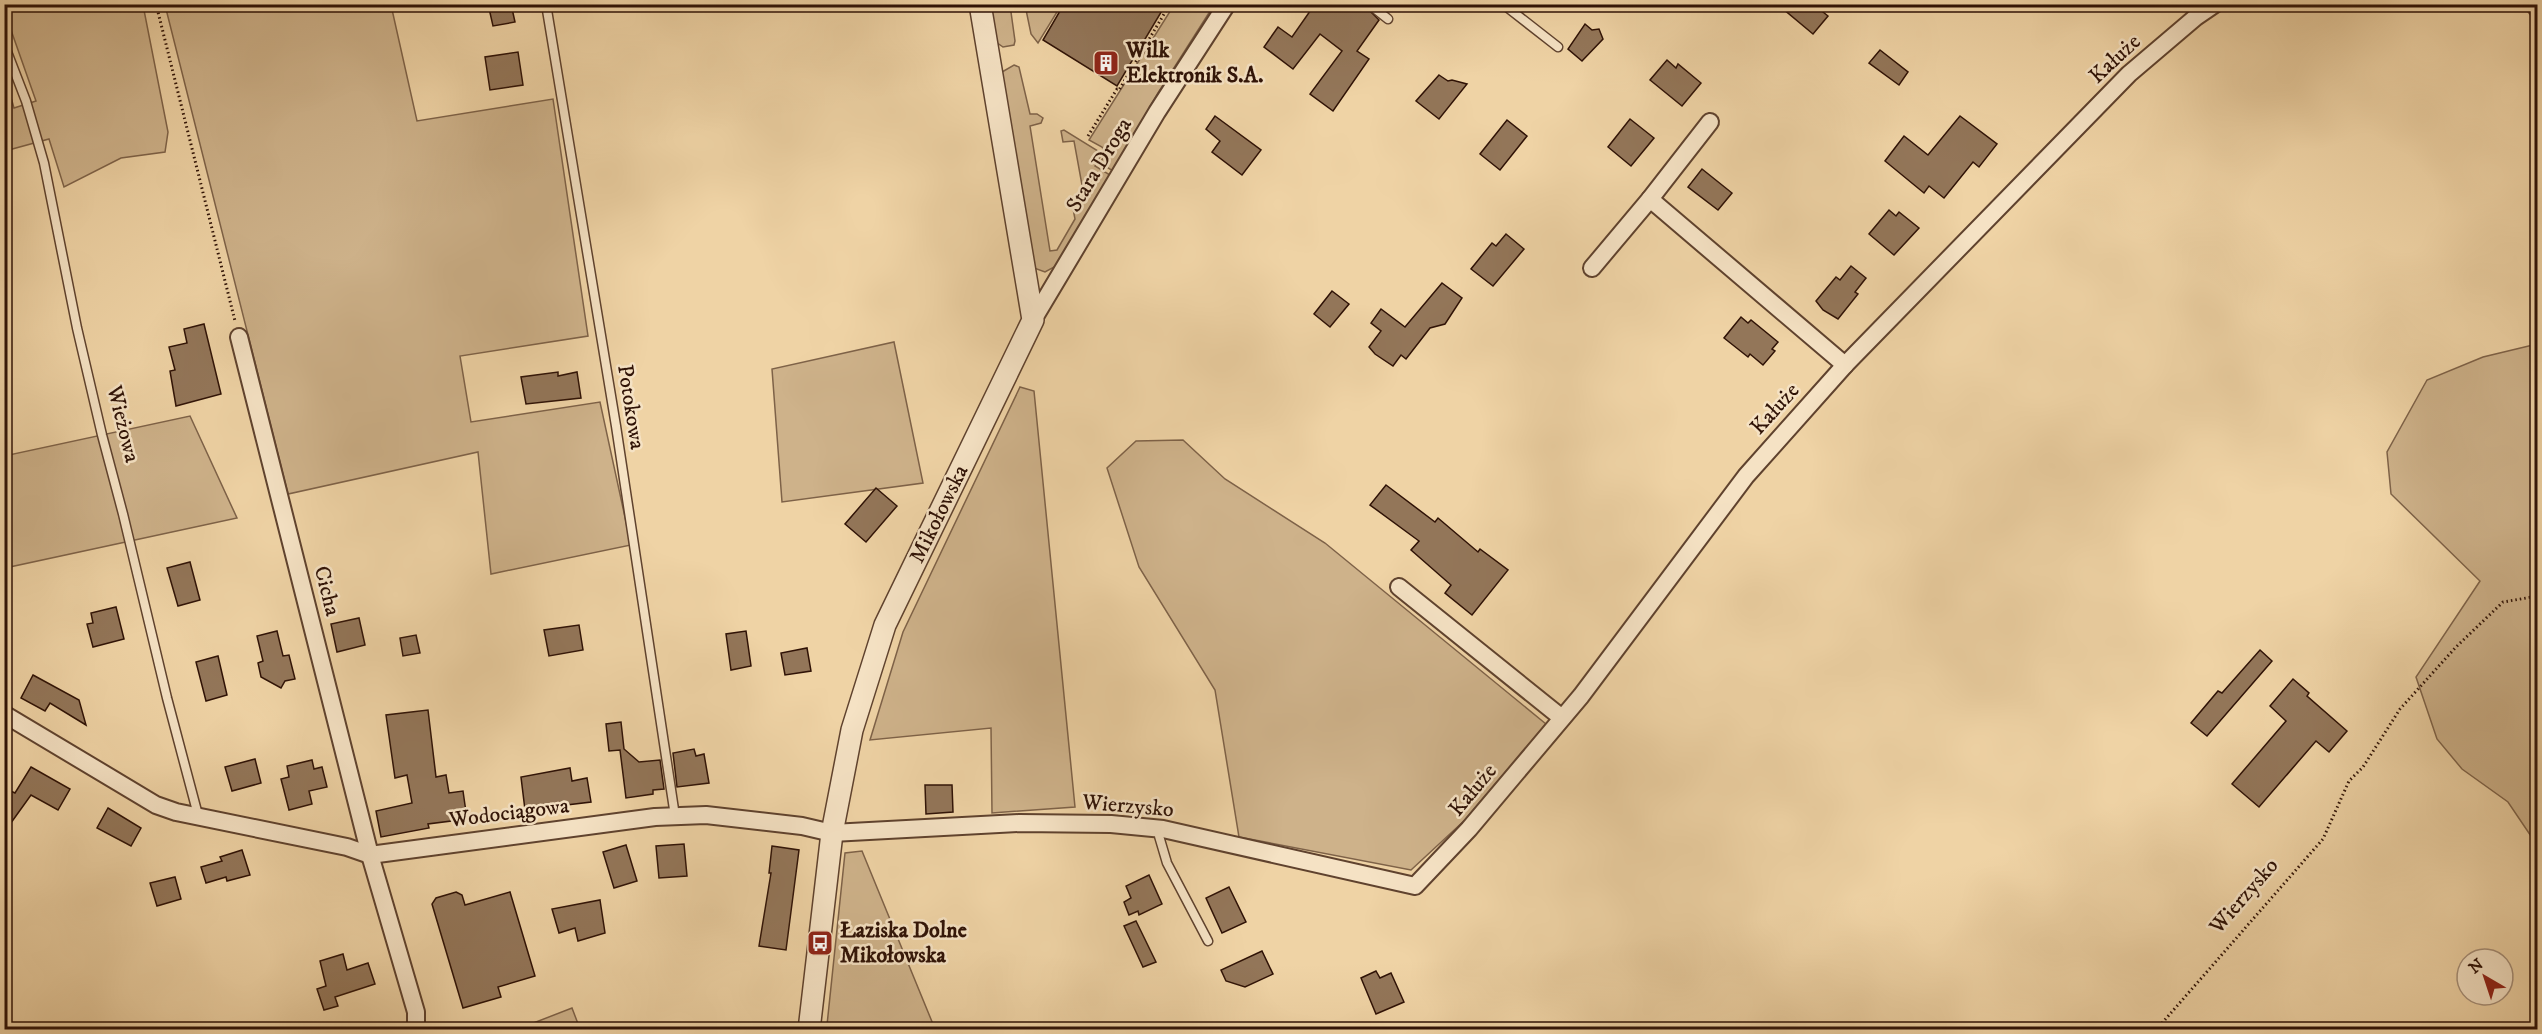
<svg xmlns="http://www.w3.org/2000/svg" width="2542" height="1034" viewBox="0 0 2542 1034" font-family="'IM FELL DW Pica',serif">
<rect width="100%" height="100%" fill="#efd3a5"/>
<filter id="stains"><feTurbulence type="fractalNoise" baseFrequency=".00333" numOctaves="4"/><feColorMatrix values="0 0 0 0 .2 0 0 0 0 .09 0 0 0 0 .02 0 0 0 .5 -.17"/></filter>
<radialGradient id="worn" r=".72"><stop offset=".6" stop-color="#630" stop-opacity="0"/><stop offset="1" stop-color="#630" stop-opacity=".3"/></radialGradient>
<!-- green -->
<g fill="#ceb28a" stroke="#7e6248" stroke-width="1.5">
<path d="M5 5H143L168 132 165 152 121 158 64 187 49 139 5 151 4 73 14 108 36 101 5 13Z"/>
<path d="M165 5H391L417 121 553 99 588 336 460 356 471 422 600 402 631 545 491 574 478 452 288 494Z"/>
<path d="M989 5H1010L1015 41 1014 45 1003 47 996 42Z"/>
<path d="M1025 5H1045L1057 12 1038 43 1031 34Z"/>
<path d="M1174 5H1214L1158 93 1113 171 1100 163 1106 153 1102 147 1089 140Z"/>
<path d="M2523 5H2537V24Z"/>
<path d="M1014 65 1019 67 1030 114H1037L1043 118 1041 123 1030 126 1050 251 1057 250 1075 219 1071 198 1084 196 1074 141 1063 142 1061 131 1064 130 1098 151 1101 155 1095 166 1110 175 1058 265 1045 272 1034 268 1002 72Z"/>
<path d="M894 342 923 483 782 502 772 369Z"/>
<path d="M2537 344H2538L2537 845 2508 802 2462 769 2437 739 2416 677 2480 581 2391 494 2387 452 2427 380 2483 357Z"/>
<path d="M1020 387 1034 391 1075 807 992 813 991 728 870 740 903 632Z"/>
<path d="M190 416 237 518 5 568 4 456Z"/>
<path d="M1183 440 1225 479 1325 543 1546 724 1465 820 1411 870 1239 837 1215 690 1139 567 1107 468 1136 441Z"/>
<path d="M862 851 935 1029 851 1030 827 1025 845 853Z"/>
<path d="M572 1008 580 1029H518Z"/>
</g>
<!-- building -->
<g fill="#937659" stroke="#2f1206" stroke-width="1.5">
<path d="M488 4H511L515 22 493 26Z"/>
<path d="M1064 4H1166L1117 86 1043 40Z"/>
<path d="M1315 4H1363L1379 20 1357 51 1369 59 1333 111 1310 94 1342 51 1320 34 1293 69 1264 47 1278 27 1292 37Z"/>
<path d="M1777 4H1813L1828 16 1813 34Z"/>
<path d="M1585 24 1592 30 1599 29 1603 39 1582 61 1568 49Z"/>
<path d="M1880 50 1908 72 1899 85 1869 63Z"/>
<path d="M518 52 523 85 490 90 485 57Z"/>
<path d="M1667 60 1676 68 1678 64 1701 83 1682 106 1650 80Z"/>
<path d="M1439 75 1448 81 1452 80 1467 84 1439 119 1416 101Z"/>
<path d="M1215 116 1261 150 1242 175 1212 152 1220 141 1206 129Z"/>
<path d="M1960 116 1997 144 1979 167 1973 162 1944 198 1929 186 1924 193 1885 161 1904 136 1928 155Z"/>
<path d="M1630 119 1654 138 1631 166 1608 147Z"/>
<path d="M1507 120 1527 136 1500 170 1480 154Z"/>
<path d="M1702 169 1732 193 1718 210 1688 187Z"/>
<path d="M1889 210 1896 216 1899 212 1919 228 1894 255 1869 234Z"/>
<path d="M1506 234 1524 249 1493 286 1471 269 1492 243 1496 246Z"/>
<path d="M1851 266 1866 278 1855 292 1858 294 1838 319 1823 310 1816 301 1836 277 1840 280Z"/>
<path d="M1442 283 1462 298 1445 324 1430 328 1406 359 1401 355 1393 366 1375 354 1369 347 1381 331 1371 323 1381 309 1405 327Z"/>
<path d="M1332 291 1349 304 1330 327 1314 314Z"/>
<path d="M1741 317 1748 323 1751 320 1778 342 1772 349 1775 351 1763 365 1750 354 1748 357 1724 338Z"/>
<path d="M204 324 221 394 176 406 170 371 175 370 169 347 187 343 184 329Z"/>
<path d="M558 372V376L577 372 581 398 526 404 521 377Z"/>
<path d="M1386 485 1435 522 1438 518 1478 552 1480 549 1508 570 1472 615 1445 593 1451 585 1411 550 1419 541 1370 505Z"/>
<path d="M876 488 897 506 866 542 845 524Z"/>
<path d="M190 562 200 600 178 606 167 568Z"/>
<path d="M116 607 124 639 93 647 87 624 93 623 91 613Z"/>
<path d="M359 618 365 645 337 652 331 624Z"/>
<path d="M579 625 583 650 549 656 544 630Z"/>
<path d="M277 631 283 656 289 655 295 679 285 681 281 688 261 677 258 663 263 661 257 636Z"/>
<path d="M746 631 751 666 731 670 726 634Z"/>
<path d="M416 635 420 653 403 656 400 638Z"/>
<path d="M807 648 811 671 785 675 781 653Z"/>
<path d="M2260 650 2272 661 2207 736 2191 723 2218 691 2222 693Z"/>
<path d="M218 656 227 695 206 701 196 662Z"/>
<path d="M33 675 79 700 86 725 50 703 45 711 21 698Z"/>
<path d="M2293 679 2309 693 2307 696 2347 731 2329 752 2316 741 2259 807 2232 784 2286 721 2270 706Z"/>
<path d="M428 710 436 777 446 775 449 793 463 791 467 819 428 824 429 828 381 837 376 811 412 803 407 775 395 778 386 715Z"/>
<path d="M621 722 624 749 639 762 660 760 664 789 653 790V794L626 798 620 750 609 751 606 724Z"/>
<path d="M694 749 696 756 704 754 709 783 677 787 673 753Z"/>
<path d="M255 759 261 783 232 791 225 767Z"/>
<path d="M312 760 314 769 322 767 327 787 309 791 312 804 289 810 281 779 289 777 287 766Z"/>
<path d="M31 767 70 789 58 810 31 795 8 827 4 825V788L15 793Z"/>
<path d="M570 768 572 781 587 778 591 802 525 810 521 777Z"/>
<path d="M925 785H952L953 812 926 814Z"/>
<path d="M108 808 141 828 131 846 97 828Z"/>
<path d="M684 844 687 876 659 878 656 846Z"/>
<path d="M626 845 637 881 614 888 603 852Z"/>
<path d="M772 846 799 850 786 950 759 946 771 873H769Z"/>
<path d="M242 850 250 875 227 881 226 877 206 883 201 867 222 861 220 857Z"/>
<path d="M1149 875 1162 904 1139 915 1138 911 1129 915 1124 902 1131 898 1126 886Z"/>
<path d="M175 877 181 899 157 906 150 883Z"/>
<path d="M1229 887 1246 922 1222 933 1206 898Z"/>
<path d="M456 892 462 895 465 905 510 892 535 976 498 987 501 997 463 1008 432 904 436 898Z"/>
<path d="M600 900 605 933 578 941 575 928 559 933 552 909Z"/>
<path d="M1136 921 1156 962 1143 967 1124 926Z"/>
<path d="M1262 951 1273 974 1245 987 1226 981 1221 970Z"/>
<path d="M343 954 347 970 368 963 375 984 335 997 338 1006 324 1010 317 989 326 986 320 961Z"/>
<path d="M1376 971 1380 978 1391 973 1404 1002 1376 1014 1361 978Z"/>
</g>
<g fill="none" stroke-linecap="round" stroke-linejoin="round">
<!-- service casing -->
<g stroke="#5f422e" stroke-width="11">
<g id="service">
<path d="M546 4 616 426 675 816"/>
<path d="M1369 4 1388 19"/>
<path d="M1503 4 1558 47"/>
<path d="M4 44 26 101 44 163 77 328 102 435 123 514 167 698 198 815"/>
<path d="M1163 829 1159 836 1167 863 1208 941"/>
</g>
</g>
<!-- minor casing -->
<g stroke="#5f422e" stroke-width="20">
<g id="minor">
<path d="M1650 199 1710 122"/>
<path d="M1592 268 1650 199 1845 365"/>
<path d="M1033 320 1157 112 1227 4"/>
<path d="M239 337 370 855 416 1012V1030"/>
<path d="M1399 587 1562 718"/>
<path d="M4 714 156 805 176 812 347 847 370 855 655 817 706 815 802 826 832 833 1019 823 1111 824 1163 829 1415 886 1469 829 1581 696 1746 476 1845 365 2129 74 2196 17 2215 4"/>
</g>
</g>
<!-- tertiary casing -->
<g stroke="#5f422e" stroke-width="24">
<path id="tertiary" d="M809 1030 832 833 852 730 885 625 1033 320 980 4"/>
</g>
<!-- path -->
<g stroke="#2f1206" stroke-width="3" stroke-dasharray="1.5 3" stroke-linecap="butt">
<path d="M156 4 235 321"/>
<path d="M1088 136 1117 89 1119 90 1170 4"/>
<path d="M2156 1030 2323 839 2349 781 2363 767 2400 709 2456 647 2503 602 2538 596"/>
</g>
<!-- service -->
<use href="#service" stroke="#f5e2c4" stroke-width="8"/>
<!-- minor -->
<use href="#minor" stroke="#f5e2c4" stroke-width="16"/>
<!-- tertiary -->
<use href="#tertiary" stroke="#f5e2c4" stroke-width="21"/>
</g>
<!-- icons -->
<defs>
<g id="building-square" transform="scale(1.35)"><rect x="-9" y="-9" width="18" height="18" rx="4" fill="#8f2418" stroke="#f5e2c4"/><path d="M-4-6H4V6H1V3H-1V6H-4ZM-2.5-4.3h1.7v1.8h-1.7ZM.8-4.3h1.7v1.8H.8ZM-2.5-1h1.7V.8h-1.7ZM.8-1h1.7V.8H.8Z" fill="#fff"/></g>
<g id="bus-square" transform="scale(1.35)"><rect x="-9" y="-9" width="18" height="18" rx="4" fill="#8f2418" stroke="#f5e2c4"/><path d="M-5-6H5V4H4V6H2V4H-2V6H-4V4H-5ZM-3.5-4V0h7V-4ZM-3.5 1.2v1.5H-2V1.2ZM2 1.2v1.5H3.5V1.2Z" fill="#fff"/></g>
</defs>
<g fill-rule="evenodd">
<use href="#building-square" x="1106" y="63"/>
<use href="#bus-square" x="820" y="943"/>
</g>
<g text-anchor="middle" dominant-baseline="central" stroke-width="5" stroke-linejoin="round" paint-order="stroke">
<!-- poi labels -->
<g font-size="22" font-weight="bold" fill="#2f1206" stroke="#f5e2c4" text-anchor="start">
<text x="1126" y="50">Wilk<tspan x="1126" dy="25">Elektronik S.A.</tspan></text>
<text x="840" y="930">Łaziska Dolne<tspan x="840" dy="25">Mikołowska</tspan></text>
</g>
<!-- street labels -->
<g font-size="22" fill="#2f1206" stroke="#f5e2c4">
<text transform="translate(2115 59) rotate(-43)">Kałuże</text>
<text transform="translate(1099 165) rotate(-59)">Stara Droga</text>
<text transform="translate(631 407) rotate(81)">Potokowa</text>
<text transform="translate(1775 409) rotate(-48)">Kałuże</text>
<text transform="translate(123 424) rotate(76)">Wieżowa</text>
<text transform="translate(939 514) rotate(-64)">Mikołowska</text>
<text transform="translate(327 591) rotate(76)">Cicha</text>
<text transform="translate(1473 790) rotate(-50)">Kałuże</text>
<text transform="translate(1128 806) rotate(5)">Wierzysko</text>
<text transform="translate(509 813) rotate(-7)">Wodociągowa</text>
<text transform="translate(2244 896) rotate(-49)">Wierzysko</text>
</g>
</g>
<!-- margin -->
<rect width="2542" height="1034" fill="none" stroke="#efd3a5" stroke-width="24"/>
<rect x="6" y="6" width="2530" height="1022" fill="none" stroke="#2f1206" stroke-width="3"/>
<rect x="12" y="12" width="2518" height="1010" fill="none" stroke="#2f1206" stroke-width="1.5"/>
<!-- north arrow -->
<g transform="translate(2485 977) rotate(321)"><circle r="28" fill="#f5e2c4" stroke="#a68f78" stroke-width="1.5"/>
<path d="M0-4.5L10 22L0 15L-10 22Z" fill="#8f2418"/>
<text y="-9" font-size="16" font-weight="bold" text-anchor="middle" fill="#2f1206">N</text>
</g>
<rect width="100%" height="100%" filter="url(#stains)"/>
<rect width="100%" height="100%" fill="url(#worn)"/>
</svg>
